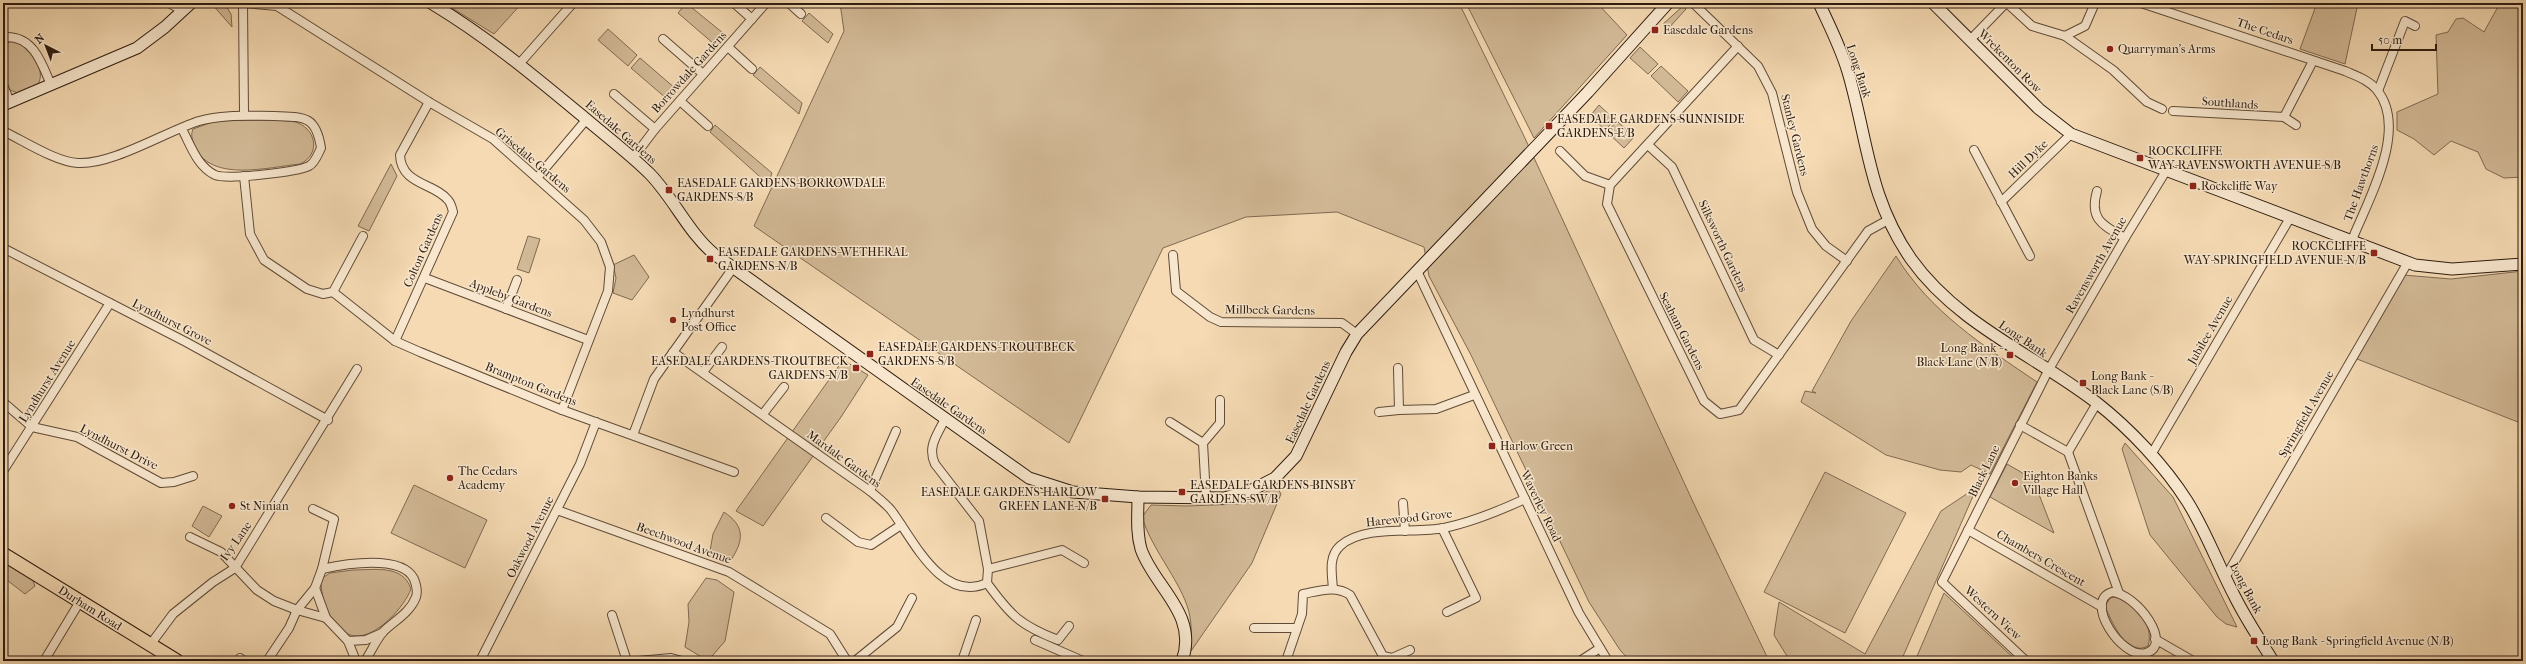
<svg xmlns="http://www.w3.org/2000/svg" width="2526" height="664" viewBox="0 0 2526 664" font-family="'IM FELL French Canon',serif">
<rect width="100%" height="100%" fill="#f5dab3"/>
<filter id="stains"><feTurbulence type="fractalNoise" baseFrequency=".005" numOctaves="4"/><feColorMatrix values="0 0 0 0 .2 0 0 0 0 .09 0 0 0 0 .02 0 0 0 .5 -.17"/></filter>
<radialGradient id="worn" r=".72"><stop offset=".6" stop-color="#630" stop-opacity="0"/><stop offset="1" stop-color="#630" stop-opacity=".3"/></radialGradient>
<!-- green -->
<g fill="#d3ba97" stroke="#806a52">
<path d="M211 3 226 6 231 14 232 27Z"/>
<path d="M444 3H522L494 34Z"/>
<path d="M686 3 723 33 714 44 678 13Z"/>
<path d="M840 3H1459L1523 134 1694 504 1769 661H1630L1620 650 1589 602 1471 355 1429 276 1424 247 1337 212 1246 217 1163 248 1069 443 754 226 844 31Z"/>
<path d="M1466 3H1597L1627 35 1534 138Z"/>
<path d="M2317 3H2358L2345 64 2300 49Z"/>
<path d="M2500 3 2523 5V177L2504 178 2486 169 2478 152 2451 141 2434 155 2414 139 2397 130V112L2438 94 2436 35 2448 32 2456 19 2463 18 2484 32Z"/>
<path d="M1683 6 1686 9 1667 30 1662 25Z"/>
<path d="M809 13 833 34 828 43 802 21Z"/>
<path d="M608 29 637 55 628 66 598 40Z"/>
<path d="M14 41C29 45 47 70 38 84L18 93 10 90 3 74V49L9 42Z"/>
<path d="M1640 47 1658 64 1648 74 1630 58Z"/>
<path d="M640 58 676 89 667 99 631 68Z"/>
<path d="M1661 66 1688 91 1678 102 1651 76Z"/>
<path d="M760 67 802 103 799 114 753 75Z"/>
<path d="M1599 105 1615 120 1605 130 1590 116Z"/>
<path d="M215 121C230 121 288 118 298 123 317 131 320 155 300 164 269 167 211 183 195 147 193 141 190 136 193 129Z"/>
<path d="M1617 121 1634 137 1624 148 1607 132Z"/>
<path d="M715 125 772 173 768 184 710 132Z"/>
<path d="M391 164 397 176 369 231 358 226Z"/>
<path d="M528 236 540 239 529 273 517 269Z"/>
<path d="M634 255 649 277 632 300 613 293 616 278 613 265Z"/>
<path d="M1896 256C1930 312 1984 346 2037 382L1990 474 1971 465 1961 472 1940 470 1886 455 1801 402 1805 391 1816 393 1812 391 1851 321Z"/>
<path d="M2523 271V424L2357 359 2403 275 2451 279Z"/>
<path d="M843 360 868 375 841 417 763 526 736 511Z"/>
<path d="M2125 443 2173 497 2237 627 2226 624 2217 617 2150 535 2122 449Z"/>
<path d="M2007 464 2033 479 2054 533 1990 497Z"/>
<path d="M1825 472 1906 513 1845 633 1764 592Z"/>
<path d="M414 485 487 520 465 568 391 533Z"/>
<path d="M1277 487 1281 494 1252 563 1191 651C1191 640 1192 627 1190 617 1185 586 1152 551 1142 517L1151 505 1187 506 1239 504Z"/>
<path d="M1977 487 1901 661H1790L1774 635 1779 602 1865 654 1941 511Z"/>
<path d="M203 506 222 516 209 537 192 526Z"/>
<path d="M724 512C745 526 744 540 731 560L721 559 710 551 713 534Z"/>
<path d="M3 560 31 576 35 586 25 594 3 577Z"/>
<path d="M353 570C374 570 403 564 411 589 404 607 379 635 358 636 333 637 320 598 321 579L330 573Z"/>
<path d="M706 578 717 580 734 592 725 641 708 661 685 647 689 622 688 604Z"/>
<path d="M1944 593 2017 661H1915Z"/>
<path d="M2115 597C2134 604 2155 624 2148 646 2126 658 2111 620 2105 606L2110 598Z"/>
</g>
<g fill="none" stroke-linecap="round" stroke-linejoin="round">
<!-- street casing -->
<g stroke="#5f4b37" stroke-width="10">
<g id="street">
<path d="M169 3 183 11"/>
<path d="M243 3 244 115"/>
<path d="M244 3 277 6 429 102 493 139 584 220 601 242 610 267 608 291 562 410"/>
<path d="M734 3 752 19"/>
<path d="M789 3 801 14"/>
<path d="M1693 3 1758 66 1772 93 1797 192 1812 229 1826 246 1847 261"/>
<path d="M2007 3 2032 26 2065 36 2085 26 2095 3"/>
<path d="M2141 3 2345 71C2356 76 2369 80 2377 90 2409 129 2368 200 2352 240"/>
<path d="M2065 36 2113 70 2147 102 2162 109"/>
<path d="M7 37C34 37 42 64 51 85"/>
<path d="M663 39 703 74"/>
<path d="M1970 40 2006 3"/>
<path d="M1738 46 1610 185 1607 204 1704 401 1720 414 1739 410 1868 231 1888 220"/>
<path d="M728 47 752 69"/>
<path d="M520 63 573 3"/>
<path d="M3 85 10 102"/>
<path d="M2378 91 2405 21 2415 26"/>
<path d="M614 94 655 129"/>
<path d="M680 101 708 126"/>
<path d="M2173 111 2284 117 2313 61"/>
<path d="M2284 117 2296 125"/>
<path d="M3 131C24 141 56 162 78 163 112 165 165 132 199 121 223 114 250 116 274 116 304 117 316 115 321 148 318 154 315 163 309 166 297 172 227 180 215 175 197 166 191 146 182 129"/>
<path d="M1648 145 1672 167 1754 340 1779 355"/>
<path d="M1974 150 2030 256"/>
<path d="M1560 151 1585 176 1610 185"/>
<path d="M633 158 655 129 766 3"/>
<path d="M244 176 250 234 264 260 307 289 323 294 333 292 363 236"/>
<path d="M537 178 586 120"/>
<path d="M2097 191C2089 219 2102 225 2125 238"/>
<path d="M2001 202 2071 134"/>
<path d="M3 248 186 342 328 420"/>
<path d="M1173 255 1176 291 1210 317 1221 322 1342 323 1357 334"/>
<path d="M1417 271 1579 613 1608 661"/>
<path d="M425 278 588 340"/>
<path d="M333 292 395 341 420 352 562 410 734 472"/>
<path d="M506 309 517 280"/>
<path d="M395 341 453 212C452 208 451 203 448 200 435 183 401 185 400 155L429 102"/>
<path d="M673 352 870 491C877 497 885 503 891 510 913 539 942 604 987 583"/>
<path d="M1398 368 1399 410 1436 409 1474 395"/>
<path d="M703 372 722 347"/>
<path d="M3 402 32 427 77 437 161 483 174 482 193 476"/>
<path d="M1379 412 1399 410"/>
<path d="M763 414 784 387"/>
<path d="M945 419C937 435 927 447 935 464L979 521 988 569 987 583C1011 616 1020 625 1058 640L1069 626"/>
<path d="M1170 422 1203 443"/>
<path d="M2020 425 2068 452 2119 593"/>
<path d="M633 435 654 379 733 268"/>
<path d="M2068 452 2097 403"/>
<path d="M2151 455 2290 218"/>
<path d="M3 471 110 303"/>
<path d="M870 491 896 431"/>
<path d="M1206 497 1203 443 1220 423V400"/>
<path d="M1403 503 1405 531"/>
<path d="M313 509 334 519 322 569"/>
<path d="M557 510 729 572 830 634 847 661"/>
<path d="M826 518 858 542 871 545 901 525"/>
<path d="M1442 528 1476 598 1447 612"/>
<path d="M1968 530 2102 607"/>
<path d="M190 537 221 552 257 590 274 601 297 610 315 588 322 569C344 564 402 554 414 579 416 584 418 591 416 597 410 613 394 621 383 632 376 640 371 652 365 661"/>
<path d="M988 569 1062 550 1084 563"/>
<path d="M2225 578 2408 262"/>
<path d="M315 588 326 618 348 641 356 661"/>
<path d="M1333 589C1332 574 1328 557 1340 546 1364 524 1415 534 1444 528 1472 522 1499 511 1525 499"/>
<path d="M2112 592C2137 594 2174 645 2146 653 2122 660 2083 601 2112 592Z"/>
<path d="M612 615 627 661"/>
<path d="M1254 628H1297"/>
<path d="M2155 639 2193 661"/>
<path d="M1035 640 1083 661"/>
<path d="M348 641 366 640 382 633"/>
<path d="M150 645 173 614 213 582 235 568 357 369"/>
<path d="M240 658 244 661"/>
<path d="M44 661 79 603"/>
<path d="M267 661 289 628 297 610 326 618"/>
<path d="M480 661 580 464 596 422"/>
<path d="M638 661 671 658 682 661"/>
<path d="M855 661 897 627 912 598"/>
<path d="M962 661 976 620"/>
<path d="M1286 661 1302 614 1303 594C1319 591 1336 585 1350 595L1383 656 1392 658 1410 650"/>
<path d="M1580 661 1600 648"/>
<path d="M2026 661 1942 582 2048 371 2125 238 2166 171"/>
</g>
</g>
<!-- secondary casing -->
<g stroke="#2d1b0e" stroke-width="13">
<g id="secondary">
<path d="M431 3C489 38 534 76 586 119 607 137 630 154 650 174 674 199 688 232 714 254L1029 478 1073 492 1138 497 1224 498 1250 491 1275 478 1296 456 1346 352 1357 334 1588 92 1668 3"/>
<path d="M1819 3C1829 25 1841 48 1848 72 1868 140 1868 197 1911 259 1958 325 2035 355 2097 403 2130 429 2164 465 2187 501 2206 531 2218 565 2235 597 2246 619 2260 640 2273 661"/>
<path d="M1933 3 2039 109 2071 134 2415 265 2452 269 2523 264"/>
<path d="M3 105 137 48 165 27 191 3"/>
<path d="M1138 497C1138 514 1136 532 1141 549 1154 587 1199 614 1182 661"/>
</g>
</g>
<!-- primary casing -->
<g stroke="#2d1b0e" stroke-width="15">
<path id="primary" d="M3 554 177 661"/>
</g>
<!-- street -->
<use href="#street" stroke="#f8e7ce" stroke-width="8"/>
<!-- secondary -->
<use href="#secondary" stroke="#f8e7ce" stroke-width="11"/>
<!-- primary -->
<use href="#primary" stroke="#f5dab3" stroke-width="13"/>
</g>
<!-- markers -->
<g fill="#8f2418" stroke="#f8e7ce" stroke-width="1.5">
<rect x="1651" y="26" width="8" height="8" rx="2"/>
<circle cx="2110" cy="49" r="4"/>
<rect x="1545" y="122" width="8" height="8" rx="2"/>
<rect x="2136" y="154" width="8" height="8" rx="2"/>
<rect x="2189" y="182" width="8" height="8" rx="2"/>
<rect x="665" y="186" width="8" height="8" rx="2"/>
<rect x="2370" y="249" width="8" height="8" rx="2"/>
<rect x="706" y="255" width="8" height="8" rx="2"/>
<circle cx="673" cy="320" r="4"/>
<rect x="866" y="350" width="8" height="8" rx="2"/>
<rect x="2006" y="351" width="8" height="8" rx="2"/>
<rect x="852" y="364" width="8" height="8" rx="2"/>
<rect x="2079" y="379" width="8" height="8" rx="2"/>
<rect x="1488" y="442" width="8" height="8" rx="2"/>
<circle cx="450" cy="478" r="4"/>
<circle cx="2015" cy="483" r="4"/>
<rect x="1178" y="488" width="8" height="8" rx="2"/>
<rect x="1101" y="495" width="8" height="8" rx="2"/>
<circle cx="232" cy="506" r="4"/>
<rect x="2250" y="637" width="8" height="8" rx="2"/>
</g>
<g text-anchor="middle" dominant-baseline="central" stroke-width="3" stroke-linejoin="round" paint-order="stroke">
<!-- poi labels -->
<g font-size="12" fill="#2d1b0e" stroke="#f8e7ce" text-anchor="start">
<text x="1663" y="30">Easedale Gardens</text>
<text x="2118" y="49">Quarryman's Arms</text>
<text x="1557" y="119">EASEDALE GARDENS-SUNNISIDE<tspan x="1557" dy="14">GARDENS-E/B</tspan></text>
<text x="2148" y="151">ROCKCLIFFE<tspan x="2148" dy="14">WAY-RAVENSWORTH AVENUE-S/B</tspan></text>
<text x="677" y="183">EASEDALE GARDENS-BORROWDALE<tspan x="677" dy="14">GARDENS-S/B</tspan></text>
<text x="2201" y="186">Rockcliffe Way</text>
<text x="2366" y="246" text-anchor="end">ROCKCLIFFE<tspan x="2366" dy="14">WAY-SPRINGFIELD AVENUE-N/B</tspan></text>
<text x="718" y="252">EASEDALE GARDENS-WETHERAL<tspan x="718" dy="14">GARDENS-N/B</tspan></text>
<text x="681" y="313">Lyndhurst<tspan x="681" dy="14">Post Office</tspan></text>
<text x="878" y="347">EASEDALE GARDENS-TROUTBECK<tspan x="878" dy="14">GARDENS-S/B</tspan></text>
<text x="2002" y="348" text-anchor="end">Long Bank -<tspan x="2002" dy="14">Black Lane (N/B)</tspan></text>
<text x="848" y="361" text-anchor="end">EASEDALE GARDENS-TROUTBECK<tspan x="848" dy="14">GARDENS-N/B</tspan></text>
<text x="2091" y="376">Long Bank -<tspan x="2091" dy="14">Black Lane (S/B)</tspan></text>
<text x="1500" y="446">Harlow Green</text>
<text x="458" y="471">The Cedars<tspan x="458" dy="14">Academy</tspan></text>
<text x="2023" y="476">Eighton Banks<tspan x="2023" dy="14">Village Hall</tspan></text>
<text x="1190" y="485">EASEDALE GARDENS-BINSBY<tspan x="1190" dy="14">GARDENS-SW/B</tspan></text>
<text x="1097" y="492" text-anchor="end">EASEDALE GARDENS-HARLOW<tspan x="1097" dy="14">GREEN LANE-N/B</tspan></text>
<text x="240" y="506">St Ninian</text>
<text x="2262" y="641">Long Bank - Springfield Avenue (N/B)</text>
</g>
<!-- street labels -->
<g font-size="12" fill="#2d1b0e" stroke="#f8e7ce">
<text transform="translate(2265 31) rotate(19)">The Cedars</text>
<text transform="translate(2010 61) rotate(45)">Wrekenton Row</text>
<text transform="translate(1859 71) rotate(72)">Long Bank</text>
<text transform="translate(689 72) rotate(-48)">Borrowdale Gardens</text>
<text transform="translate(2230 103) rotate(4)">Southlands</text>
<text transform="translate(621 132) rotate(41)">Easedale Gardens</text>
<text transform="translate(1795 135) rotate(76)">Stanley Gardens</text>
<text transform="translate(2028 159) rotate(-44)">Hill Dyke</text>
<text transform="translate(533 160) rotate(40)">Grisedale Gardens</text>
<text transform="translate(2361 183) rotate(-70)">The Hawthorns</text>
<text transform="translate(1723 246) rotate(65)">Silksworth Gardens</text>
<text transform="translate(423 250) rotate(-66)">Colton Gardens</text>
<text transform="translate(2096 265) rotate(-60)">Ravensworth Avenue</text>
<text transform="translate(511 298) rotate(21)">Appleby Gardens</text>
<text transform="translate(1270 310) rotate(1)">Millbeck Gardens</text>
<text transform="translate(172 322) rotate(27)">Lyndhurst Grove</text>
<text transform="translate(2210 330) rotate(-60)">Jubilee Avenue</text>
<text transform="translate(1682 331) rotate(63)">Seaham Gardens</text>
<text transform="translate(2023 339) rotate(34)">Long Bank</text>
<text transform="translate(47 381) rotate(-58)">Lyndhurst Avenue</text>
<text transform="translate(531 384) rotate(22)">Brampton Gardens</text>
<text transform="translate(1308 402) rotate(-65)">Easedale Gardens</text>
<text transform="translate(949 406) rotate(35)">Easedale Gardens</text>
<text transform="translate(2306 414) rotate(-60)">Springfield Avenue</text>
<text transform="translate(119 447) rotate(27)">Lyndhurst Drive</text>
<text transform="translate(844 459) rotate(36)">Mardale Gardens</text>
<text transform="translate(1984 471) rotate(-64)">Black Lane</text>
<text transform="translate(1541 506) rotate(64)">Waverley Road</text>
<text transform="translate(1409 518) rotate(-6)">Harewood Grove</text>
<text transform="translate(530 537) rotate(-63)">Oakwood Avenue</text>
<text transform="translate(236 541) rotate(-55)">Ivy Lane</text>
<text transform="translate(684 543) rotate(20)">Beechwood Avenue</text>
<text transform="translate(2041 558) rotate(30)">Chambers Crescent</text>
<text transform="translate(2246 588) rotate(62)">Long Bank</text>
<text transform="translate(90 608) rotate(32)">Durham Road</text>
<text transform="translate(1993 613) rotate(43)">Western View</text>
</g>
</g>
<!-- margin -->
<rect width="2526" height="664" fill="none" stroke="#f5dab3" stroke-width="16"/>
<rect x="4" y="4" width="2518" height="656" fill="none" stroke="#2d1b0e" stroke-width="2"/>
<rect x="8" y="8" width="2510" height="648" fill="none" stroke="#2d1b0e"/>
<!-- north arrow -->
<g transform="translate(46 46) rotate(318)" stroke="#f8e7ce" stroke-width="3" paint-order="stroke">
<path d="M0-3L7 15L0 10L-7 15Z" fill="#2d1b0e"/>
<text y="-6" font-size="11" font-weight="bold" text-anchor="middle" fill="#2d1b0e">N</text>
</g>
<!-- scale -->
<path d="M2372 44v6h64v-6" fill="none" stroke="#2d1b0e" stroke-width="2"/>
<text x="2378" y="44" font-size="12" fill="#2d1b0e" stroke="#f8e7ce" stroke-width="3" paint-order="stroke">50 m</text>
<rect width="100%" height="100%" filter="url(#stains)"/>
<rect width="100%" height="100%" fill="url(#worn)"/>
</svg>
